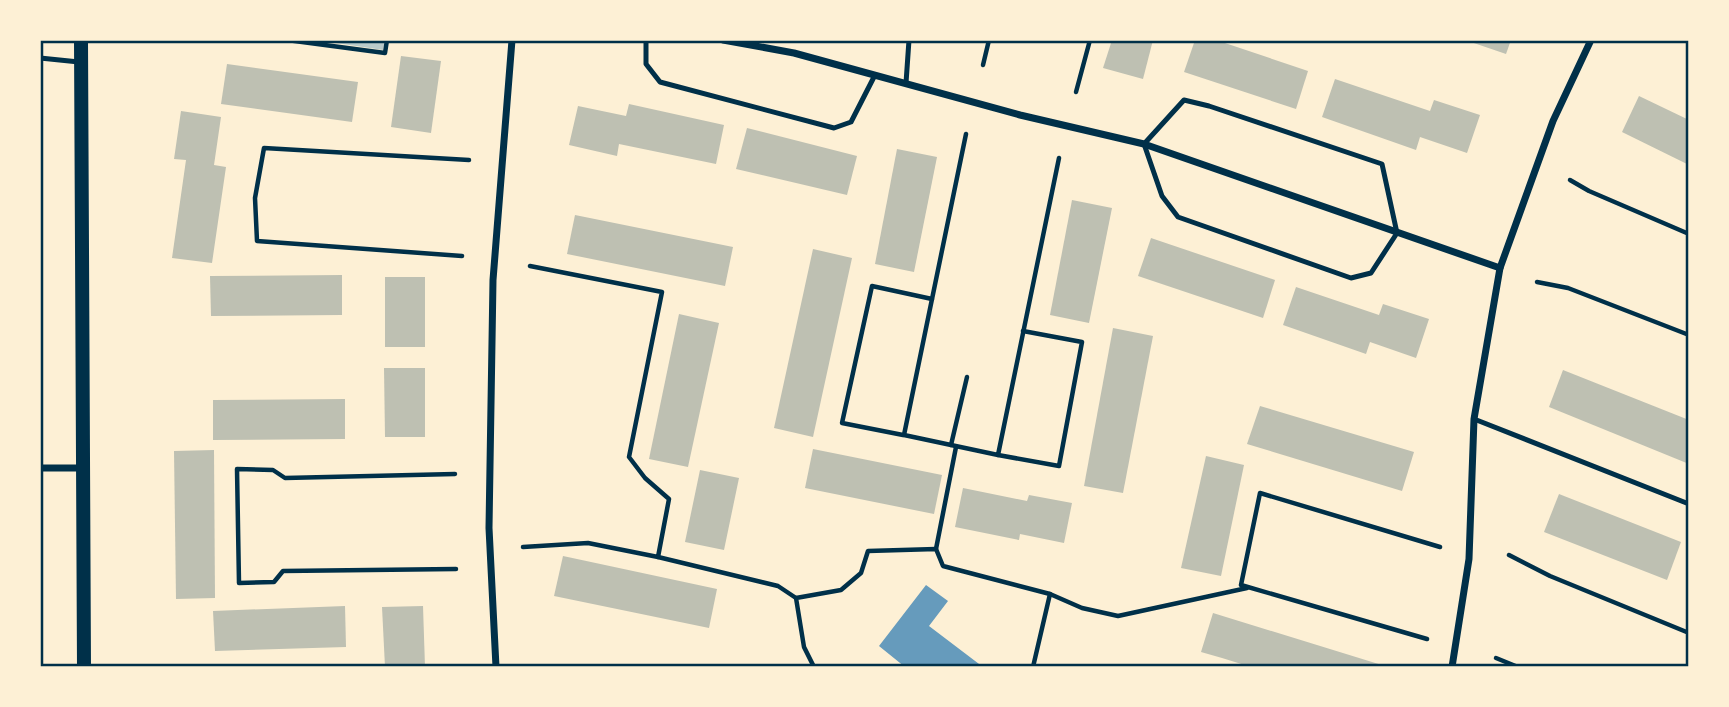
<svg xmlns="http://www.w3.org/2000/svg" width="1729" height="707" viewBox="0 0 1729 707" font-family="Raleway,sans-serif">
<rect width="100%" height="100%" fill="#fdf0d5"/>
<!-- green -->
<path fill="#b9caca" d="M316 40H385L383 50Z"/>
<!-- water -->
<path fill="#669bbc" d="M926 585 948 601 929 626 983 667H905L879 646Z"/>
<!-- building -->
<g fill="#bec0b2">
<path d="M1112 40H1153L1143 79 1103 68Z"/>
<path d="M1195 40H1216L1308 71 1296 109 1184 72Z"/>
<path d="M1465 40H1511L1506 54Z"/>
<path d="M401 56 441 61 431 133 391 127Z"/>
<path d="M227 64 358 82 352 122 221 104Z"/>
<path d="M1335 79 1430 111 1434 100 1480 115 1467 153 1420 137 1416 150 1322 117Z"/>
<path d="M1639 96 1689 120V165L1622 132Z"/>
<path d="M629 104 724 125 716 164 619 144 617 156 569 145 578 106 626 116Z"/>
<path d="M181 111 221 117 214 165 226 167 212 263 172 258 186 160 174 159Z"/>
<path d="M747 128 857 156 847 195 736 169Z"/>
<path d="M897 149 937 157 914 272 875 264Z"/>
<path d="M1072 200 1112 208 1089 323 1050 315Z"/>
<path d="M575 215 733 247 725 286 567 254Z"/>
<path d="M1151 238 1275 280 1263 318 1138 276Z"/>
<path d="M813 249 852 258 813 437 774 428Z"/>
<path d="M342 275V315L211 316 210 276Z"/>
<rect x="385" y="277" width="40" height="70"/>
<path d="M1296 287 1379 315 1383 304 1429 319 1416 358 1370 342 1366 354 1283 325Z"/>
<path d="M679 314 719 323 688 467 649 459Z"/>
<path d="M1113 328 1153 336 1123 493 1084 486Z"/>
<path d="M384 368H425V437H385Z"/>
<path d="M1563 370 1689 420V464L1549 407Z"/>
<path d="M345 399V439L213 440V400Z"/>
<path d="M1260 406 1414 452 1402 491 1247 444Z"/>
<path d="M813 449 942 475 934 514 805 488Z"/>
<path d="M214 450 215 598 176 599 174 451Z"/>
<path d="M1206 456 1244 465 1221 576 1181 568Z"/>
<path d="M700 470 739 478 724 550 685 542Z"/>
<path d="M963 488 1027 501 1029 495 1072 503 1064 543 1020 534 1019 540 955 527Z"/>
<path d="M1559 494 1681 542 1667 580 1544 532Z"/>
<path d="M563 556 717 589 709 628 554 596Z"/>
<path d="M345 606 346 647 215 651 213 611Z"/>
<path d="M423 606 425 667H385L382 607Z"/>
<path d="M1213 613 1385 666V667H1251L1222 658 1201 652Z"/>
</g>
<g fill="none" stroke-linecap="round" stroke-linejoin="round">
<!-- path -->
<g stroke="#003049" stroke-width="4.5">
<path d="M287 40 385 53 387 40"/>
<path d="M983 65 989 40"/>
<path d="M1076 92 1090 40"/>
<path d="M966 134 904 435 998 455 1059 158"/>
<path d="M1570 180 1589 191 1689 234"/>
<path d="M462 256 257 241 255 198 264 148 469 160"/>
<path d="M1537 282 1568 288 1689 335"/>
<path d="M903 435 842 423 872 286 932 299"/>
<path d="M951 445 967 377"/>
<path d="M998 455 1059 466 1082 342 1023 331"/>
<path d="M455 474 285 478 273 470 237 469 239 583 274 582 283 571 456 569"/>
<path d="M523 547 588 543 658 557 669 499 645 478 629 457 662 292 530 266"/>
<path d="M936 549 956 447"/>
<path d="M1509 555 1550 576 1689 633"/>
<path d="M658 557 778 586 796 598"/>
<path d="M1050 594 1082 608 1118 616 1247 588"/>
<path d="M1427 639 1241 585 1260 493 1440 547"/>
<path d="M1496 658 1518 667"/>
<path d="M814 667 804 647 796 598 841 590 861 573 868 551 936 549 943 566 1050 594 1033 667"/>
</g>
<!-- service -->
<g stroke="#003049" stroke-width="5">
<path d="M646 40V64L660 82 834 128 851 122 875 75"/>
<path d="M40 58 79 62"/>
<path d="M906 83 909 40"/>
<path d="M1184 100 1209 106 1382 164 1397 233 1371 273 1351 278 1178 217 1162 196 1144 144Z"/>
<path d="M1474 419 1689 504"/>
</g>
<!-- minor -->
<g stroke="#003049" stroke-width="7">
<path d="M723 40 794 53 1020 115 1144 144 1500 268"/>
<path d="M40 468H82"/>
<path d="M496 667 489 528 493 280 512 40"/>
<path d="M1452 667 1469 559 1474 419 1500 268 1553 121 1591 40"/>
</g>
<!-- secondary -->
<path stroke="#003049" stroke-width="14" d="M81 40 84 667"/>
</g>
<!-- border -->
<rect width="1729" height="707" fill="none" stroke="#fdf0d5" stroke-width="84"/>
<rect x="42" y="42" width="1645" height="623" fill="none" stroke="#003049" stroke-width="2.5"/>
</svg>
